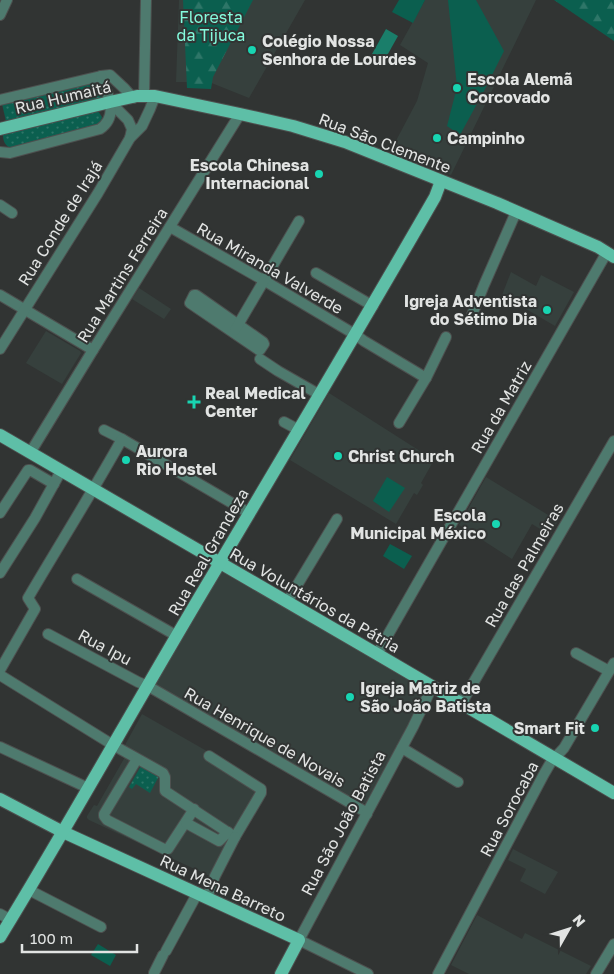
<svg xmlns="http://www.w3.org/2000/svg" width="614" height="974" viewBox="0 0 614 974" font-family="'Golos Text',sans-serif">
<defs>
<pattern id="green-dots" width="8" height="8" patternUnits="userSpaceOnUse" patternTransform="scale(1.25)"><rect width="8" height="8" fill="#0b5f4f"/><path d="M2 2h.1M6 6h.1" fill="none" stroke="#2e7668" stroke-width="1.8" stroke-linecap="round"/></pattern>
<pattern id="forest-firs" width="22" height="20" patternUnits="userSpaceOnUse" patternTransform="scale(1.25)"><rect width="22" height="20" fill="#0b5f4f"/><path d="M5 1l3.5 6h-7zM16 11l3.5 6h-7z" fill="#2e7668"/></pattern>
</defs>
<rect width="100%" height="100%" fill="#313433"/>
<!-- built -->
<g fill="#36403d">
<path d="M179 0H305L249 98 209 82H176Z"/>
<path d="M425 0H536L451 175 390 152 417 101 428 63 400 45Z"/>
<path d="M511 272 536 286 541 275 574 292 555 326 502 295Z"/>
<path d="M139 288 171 309 164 319 132 299Z"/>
<path d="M46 331 80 351 81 353 62 384 26 363Z"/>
<path d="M329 393 434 460 421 483 423 485 417 495 414 493 396 524 290 460Z"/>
<path d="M486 477 558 521 550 535 532 524 512 559 459 525Z"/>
<path d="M223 572 420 685 422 689 423 697 415 712 366 803 361 804 156 686V683L220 573Z"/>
<path d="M142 714 226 762 267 788 214 878 89 820 87 818V816L94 805 97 806 125 757 120 754Z"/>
<path d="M513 849 558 872 545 894 520 881 526 869 508 860Z"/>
<path d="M477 915 522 939 525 933 591 966 586 974H469L451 965Z"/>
</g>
<!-- green -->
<g fill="url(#green-dots)">
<path d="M98 81 104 98 6 121 2 104Z"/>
<path d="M98 111 102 117 100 124 11 148C5 146 3 141 3 135Z"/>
<path d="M141 766 159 776 150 793 136 784 132 789 129 787Z"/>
</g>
<!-- forest -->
<g fill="url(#forest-firs)">
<path d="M183 0H253L213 77 211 89 187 88Z"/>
<path d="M554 0H614V41Z"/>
</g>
<!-- pitch -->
<g fill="#0b5f4f">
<path d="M399 0H425L413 23 392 12Z"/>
<path d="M448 0H476L504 51 485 89 460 135 447 126 457 87Z"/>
<path d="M387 477 405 488 389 512 373 501Z"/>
<path d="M390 544 412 556 404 569 383 556Z"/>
<path d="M98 944 116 955 110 966 91 955Z"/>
</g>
<!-- water -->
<path fill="#1a7e6a" d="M386 29 398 36 384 61 372 54Z"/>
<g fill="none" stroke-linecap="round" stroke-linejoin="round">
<!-- minor casing -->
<g stroke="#4d504f" stroke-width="12">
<g id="minor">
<path d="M0 15 7 0"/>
<path d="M144 96 146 0"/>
<path d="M0 100 101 76 110 75 125 89 133 98"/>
<path d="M110 102 128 120 132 129 130 138"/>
<path d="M0 152 10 153 100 129C120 115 107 93 101 76"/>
<path d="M0 205 12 213"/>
<path d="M170 227 265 281 356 335 364 341 426 378"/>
<path d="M316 273 373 306"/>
<path d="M0 295 93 350"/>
<path d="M194 295H196L263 342 264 344 260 350H259L190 303Z"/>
<path d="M472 315 484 285 516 212"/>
<path d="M235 330 299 221"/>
<path d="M0 349 98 193 130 138 142 126 150 109 155 96"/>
<path d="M260 359 278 371 320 395"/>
<path d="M284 422 299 430"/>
<path d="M399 423 426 378 446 337"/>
<path d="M104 430 122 439"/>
<path d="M30 453 93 350 240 114"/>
<path d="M0 513 28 470H30L54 484"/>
<path d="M0 573 35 518 61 471"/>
<path d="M77 579 177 636"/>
<path d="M287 602 337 519"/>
<path d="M48 634 138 682 148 686 364 811 367 814"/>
<path d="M576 653 609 671"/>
<path d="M377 654 607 252"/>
<path d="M0 670 35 609 28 598C59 545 92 493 122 439L249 513"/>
<path d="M0 675 113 745 163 773 165 777V791L235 837 261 793V789L209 756"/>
<path d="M461 704 614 441"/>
<path d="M0 747 88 788"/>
<path d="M402 748 458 782"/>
<path d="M137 759 104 814V816L107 820 164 849H168L194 809"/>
<path d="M186 823 219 841 228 832"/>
<path d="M29 890 101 927"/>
<path d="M209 892 215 876 235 837"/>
<path d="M0 914 11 920"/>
<path d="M166 951 197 894"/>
<path d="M154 973 163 955"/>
<path d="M368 974 299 940 413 727 432 687"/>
<path d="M438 974 544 774 551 762 564 748 614 663"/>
<path d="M596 974 614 944"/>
</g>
</g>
<!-- major casing -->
<g stroke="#4d504f" stroke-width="14">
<g id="major">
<path d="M0 129 110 102 137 96H155L240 114 293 126 345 142 497 203 598 247 614 257"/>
<path d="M0 435 377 654 614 793"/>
<path d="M0 799 63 832 299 940 281 974"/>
<path d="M0 937C73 818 140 696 212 576 287 450 362 324 435 197L441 181"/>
</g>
</g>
<!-- minor -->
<use href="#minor" stroke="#4e7a6e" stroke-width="10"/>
<!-- major -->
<use href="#major" stroke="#5ebfa7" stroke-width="12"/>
</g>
<!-- markers -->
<g fill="#18d5b2" stroke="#313433" stroke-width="2">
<circle cx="252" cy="50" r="5"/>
<circle cx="457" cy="88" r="5"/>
<circle cx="437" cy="138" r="5"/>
<circle cx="319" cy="174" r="5"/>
<circle cx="547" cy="310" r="5"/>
<path d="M191.5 394.5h5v5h5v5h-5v5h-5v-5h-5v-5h5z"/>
<circle cx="338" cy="456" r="5"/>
<circle cx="126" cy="460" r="5"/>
<circle cx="496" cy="524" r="5"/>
<circle cx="350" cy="697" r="5"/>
<circle cx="595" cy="728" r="5"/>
</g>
<g text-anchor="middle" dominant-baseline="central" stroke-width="4" stroke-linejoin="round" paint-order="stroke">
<!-- park labels -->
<g font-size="16" fill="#84fbdd" stroke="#313433">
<text x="211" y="17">Floresta<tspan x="211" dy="18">da Tijuca</tspan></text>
</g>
<!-- poi labels -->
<g font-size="16" font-weight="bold" fill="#e2e4e3" stroke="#313433" text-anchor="start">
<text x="262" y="41">Colégio Nossa<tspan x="262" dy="18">Senhora de Lourdes</tspan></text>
<text x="467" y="79">Escola Alemã<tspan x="467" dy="18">Corcovado</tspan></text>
<text x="447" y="138">Campinho</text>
<text x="309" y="165" text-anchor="end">Escola Chinesa<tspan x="309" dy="18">Internacional</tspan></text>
<text x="537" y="301" text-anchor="end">Igreja Adventista<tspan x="537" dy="18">do Sétimo Dia</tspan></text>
<text x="205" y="393">Real Medical<tspan x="205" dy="18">Center</tspan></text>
<text x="136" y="451">Aurora<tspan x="136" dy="18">Rio Hostel</tspan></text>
<text x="348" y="456">Christ Church</text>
<text x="486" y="515" text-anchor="end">Escola<tspan x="486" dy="18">Municipal México</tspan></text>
<text x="360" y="688">Igreja Matriz de<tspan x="360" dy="18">São João Batista</tspan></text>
<text x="585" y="728" text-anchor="end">Smart Fit</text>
</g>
<!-- street labels -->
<g font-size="16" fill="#e2e4e3" stroke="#313433">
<text transform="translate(63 97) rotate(-13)">Rua Humaitá</text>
<text transform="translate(385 143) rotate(21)">Rua São Clemente</text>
<text transform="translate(60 223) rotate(-58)">Rua Conde de Irajá</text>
<text transform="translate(270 268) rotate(30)">Rua Miranda Valverde</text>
<text transform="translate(122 275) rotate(-58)">Rua Martins Ferreira</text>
<text transform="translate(501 407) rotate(-60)">Rua da Matriz</text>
<text transform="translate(208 552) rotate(-60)">Rua Real Grandeza</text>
<text transform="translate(524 565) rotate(-60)">Rua das Palmeiras</text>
<text transform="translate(315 600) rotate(30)">Rua Voluntários da Pátria</text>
<text transform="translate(105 647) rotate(28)">Rua Ipu</text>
<text transform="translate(265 737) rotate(30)">Rua Henrique de Novais</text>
<text transform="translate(509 809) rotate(-62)">Rua Sorocaba</text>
<text transform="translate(343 823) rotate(-62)">Rua São João Batista</text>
<text transform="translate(223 888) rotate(25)">Rua Mena Barreto</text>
</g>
</g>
<!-- north arrow -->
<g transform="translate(569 929) rotate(51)" stroke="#313433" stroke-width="4" paint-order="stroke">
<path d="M0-4L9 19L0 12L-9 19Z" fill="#e2e4e3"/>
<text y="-8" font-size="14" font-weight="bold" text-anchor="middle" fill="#e2e4e3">N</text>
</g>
<!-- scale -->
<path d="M22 944v8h115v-8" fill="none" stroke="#e2e4e3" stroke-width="2.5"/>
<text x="30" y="944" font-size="15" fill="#e2e4e3" stroke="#313433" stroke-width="4" paint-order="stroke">100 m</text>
</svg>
